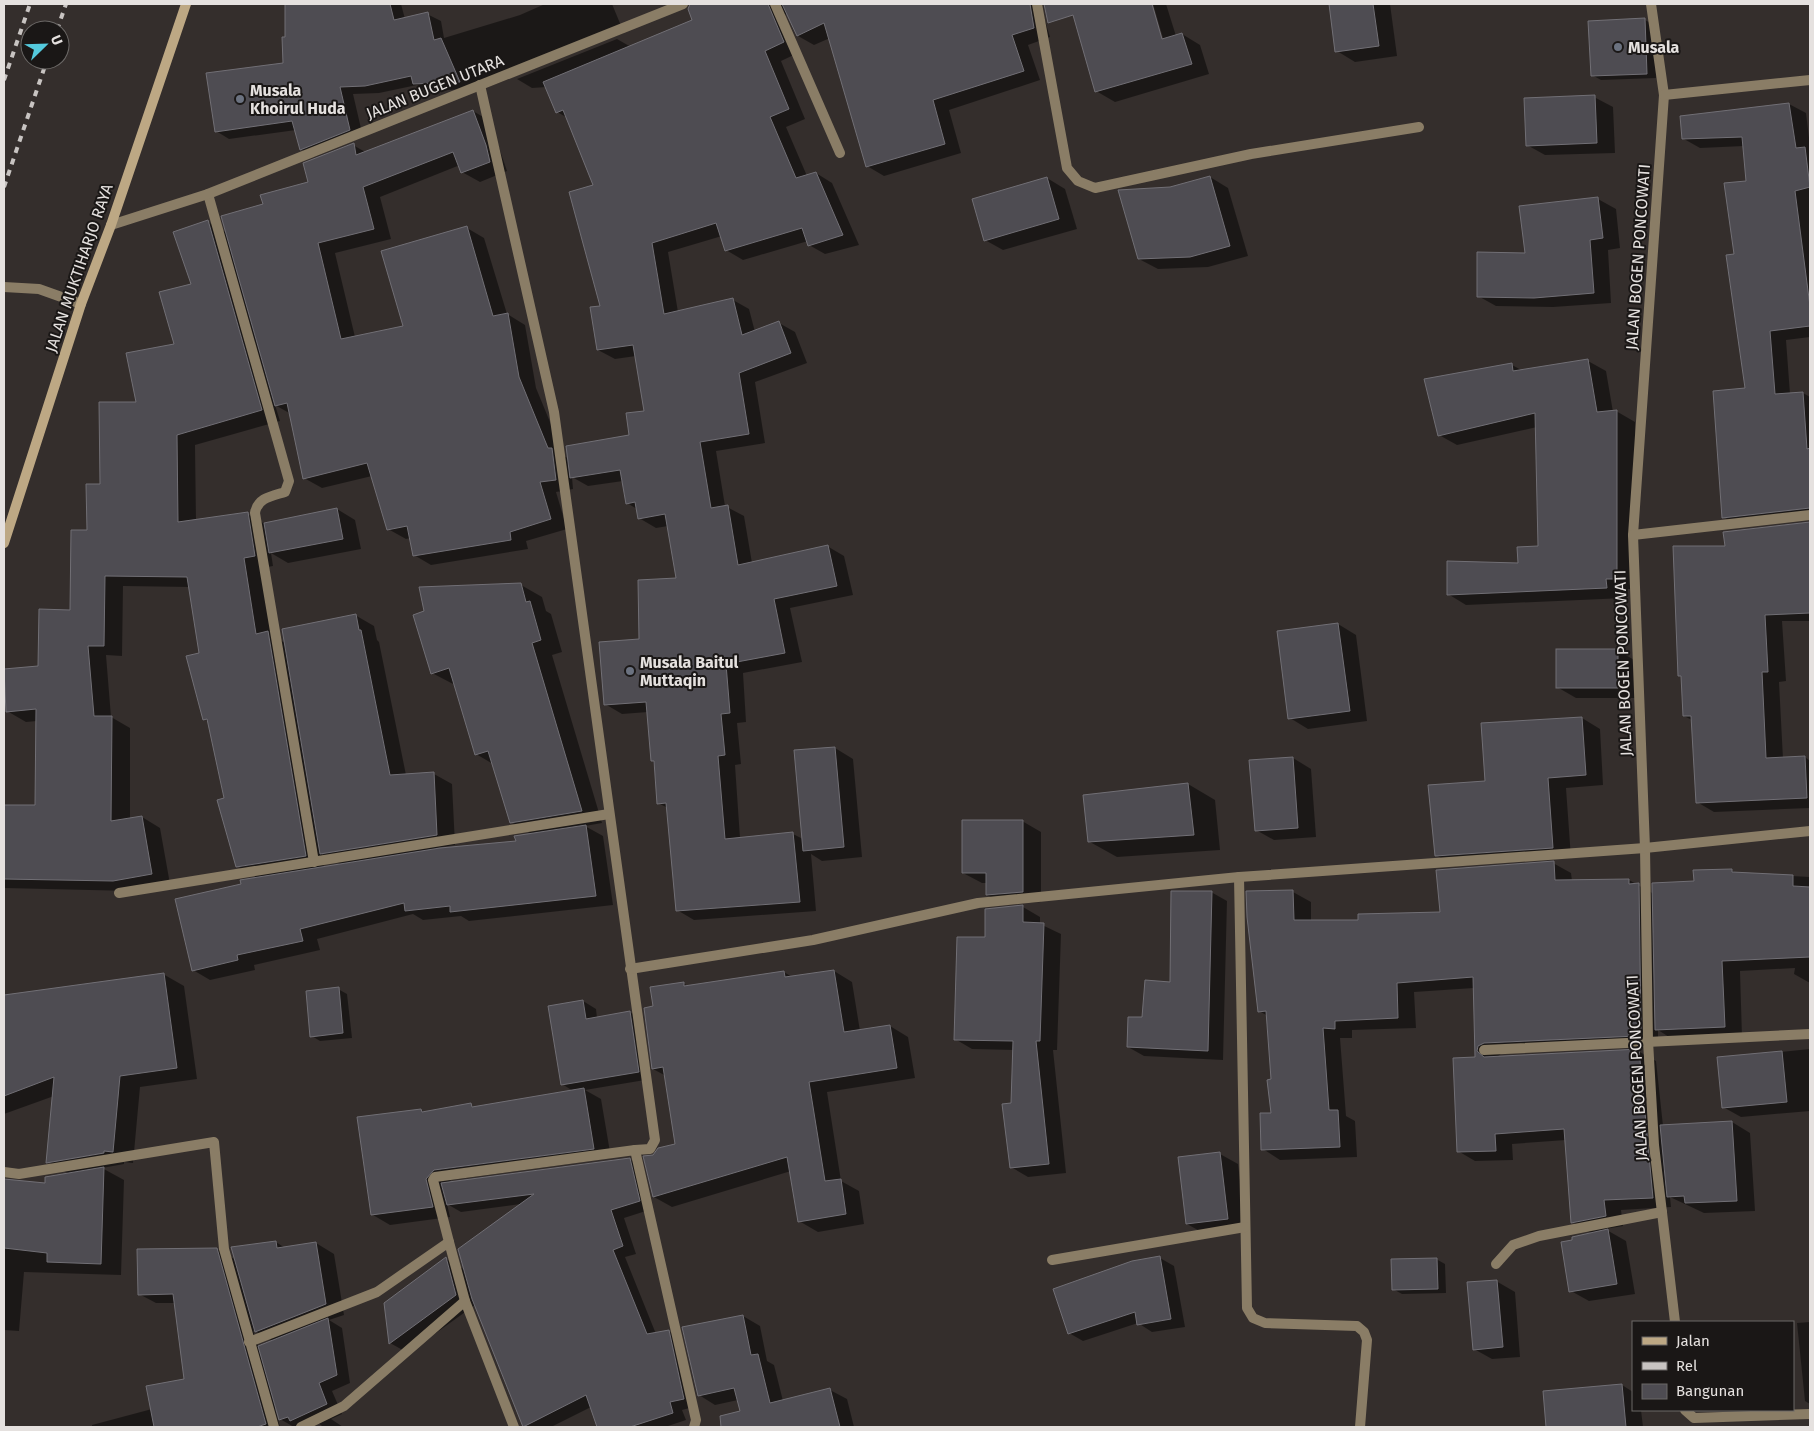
<svg xmlns="http://www.w3.org/2000/svg" width="1814" height="1431" viewBox="0 0 1814 1431" font-family="'Fira Sans',sans-serif">
<rect width="100%" height="100%" fill="#342e2c"/>
<!-- shadow -->
<g fill="#0007" fill-rule="evenodd">
<path d="M286 4H401L405 19 427 14 441 21 444 38 520 15 545 4H612L624 33 486 88 428 91 417 85 379 93 353 94 363 137 314 157 301 149 296 130 229 139 216 131 285 64Z"/>
<path d="M712 4H916L927 29 994 7 993 4H1040L1050 37 1028 45 1040 80 949 110 961 153 884 176 867 166 830 38 814 45 798 36 787 11 785 16 800 52 781 61 805 119 786 127 807 176 816 173 832 183 859 245 825 254 809 245 808 241 743 260 726 250 722 236 668 252 678 312 733 300 749 309 755 332 779 323 795 332 807 363 755 382 765 443 716 451 725 506 744 516 752 563 827 546 844 556 853 595 790 608 802 662 743 673 746 722 737 723 741 764 735 765 740 838 793 834 803 839 835 748 853 759 862 857 822 861 811 854 816 911 694 920 677 910 668 808 658 803 648 712 622 714 605 704 677 580 668 526 656 528 639 518 637 509 627 503 623 481 588 486 572 477 573 489 556 492 567 529 526 541 528 549 431 565 414 555 410 538 406 539 388 529 372 476 322 488 304 478 291 414 275 405 280 421 195 445 196 521 247 514 265 524 337 509 355 520 361 549 288 563 271 553 273 566 262 568 272 635 285 643 355 615 374 626 377 640 379 642 406 775 434 774 452 784 455 845 436 848 437 850 517 842 533 835 511 822 493 764 476 754 455 685 432 673 521 585 542 597 546 611 551 614 562 652 552 655 602 823 585 826 603 836 613 905 469 921 461 916 423 920 413 914 317 939 320 950 254 965 255 970 210 980 193 970 243 885 259 879 237 866 209 722 204 719 200 654 190 587 123 586 122 656 106 655 111 717 130 728V819L142 817 160 828 170 884 132 891 4 888V806L36 807 37 721 26 722 7 711 4 670 39 667 72 611 88 531 101 485 138 403 175 345 208 222 227 233 264 205 310 183 353 145 367 153 473 111 490 121 507 171 480 182 462 172 460 165 380 197 391 239 335 253 355 337 405 327 467 228 484 238 507 314 525 325 536 388 564 456 569 459 631 436 645 412 636 356 615 359 598 350 601 307 595 186 568 118 557 112 547 87 532 88 517 79 617 39 631 47 694 21 690 12ZM322 854 342 865 324 868Z"/>
<path d="M1097 4H1150L1163 45H1165L1153 4H1166L1176 36 1182 34 1200 45 1209 74 1115 102 1096 91 1073 11Z"/>
<path d="M1330 4H1390L1397 56 1355 62 1337 51Z"/>
<path d="M1645 20 1654 25 1656 78 1601 80 1592 75Z"/>
<path d="M1594 97 1613 107 1615 153 1545 155 1527 145Z"/>
<path d="M1789 104 1806 113 1810 146V337L1786 340 1790 394 1803 393 1810 397V519L1740 527 1724 517 1746 389 1735 255 1747 182 1744 146 1700 148 1684 139 1682 117Z"/>
<path d="M1210 177 1228 188 1248 256 1208 267 1158 269 1139 259 1171 189Z"/>
<path d="M1047 178 1065 189 1077 229 1003 250 985 240Z"/>
<path d="M1598 199 1616 209 1620 248 1608 250 1611 303 1553 307 1496 306 1478 296 1526 254Z"/>
<path d="M1588 361 1606 371 1613 412 1616 411 1635 422V589H1624L1625 598 1466 605 1448 594 1519 565 1539 547 1537 427 1457 445 1439 435 1512 365 1523 371Z"/>
<path d="M1810 523V621H1782L1786 681 1779 682 1783 759 1805 757 1810 761V808L1714 812 1697 802 1692 720 1684 716 1682 677 1679 675 1726 547 1725 533Z"/>
<path d="M1338 624 1356 635 1367 721 1308 729 1290 718Z"/>
<path d="M1617 650 1636 661V698H1576L1557 687Z"/>
<path d="M1582 718 1600 729 1603 785 1566 788 1571 858 1454 866 1436 855 1487 782Z"/>
<path d="M1293 758 1311 769 1316 837 1274 840 1256 830Z"/>
<path d="M1188 784 1215 800 1220 850 1117 857 1090 842Z"/>
<path d="M1022 821 1041 832V902L1005 905 987 895V883H982L963 873Z"/>
<path d="M1553 863 1571 873 1572 881 1629 880 1654 894 1731 870 1736 873 1810 877V983L1794 974 1795 968 1740 971 1742 1037 1674 1040 1658 1030V1040L1502 1053 1497 1057 1638 1051 1656 1061 1663 1126 1732 1122 1750 1133 1755 1211 1704 1213 1670 1197 1671 1207 1621 1210 1623 1226 1605 1229 1626 1241 1635 1294 1589 1301 1571 1291 1593 1234 1572 1222 1566 1140 1512 1144 1513 1160 1475 1161 1458 1151 1476 1058 1474 988 1414 992 1416 1028 1352 1030V1038H1340L1346 1116 1355 1121 1357 1157 1280 1160 1263 1149 1272 1114 1273 1080 1268 1016 1259 1011 1247 892H1293L1311 902V921L1359 922 1441 914Z"/>
<path d="M1211 892 1227 901 1223 1060 1144 1056 1128 1047 1143 1019 1171 983Z"/>
<path d="M1023 907 1040 917V924L1061 934 1057 1050H1053L1066 1173 1028 1177 1011 1167 1014 1050 972 1049 955 1039 986 939Z"/>
<path d="M834 971 852 982 860 1031 890 1026 908 1037 915 1078 827 1092 841 1181 859 1191 864 1224 818 1232 799 1221 791 1171 672 1207 654 1197V1156L677 1145 666 1076 653 1069 655 1007 683 983 690 987 784 972 792 977Z"/>
<path d="M163 974 184 986 197 1079 140 1087 133 1163 124 1162V1164L102 1168 124 1180 121 1275 24 1272 19 1331 4 1330V1337V1180L46 1185 69 1174 48 1162 54 1096 4 1114V1046L19 1051Z"/>
<path d="M338 989 347 994 352 1038 320 1041 312 1036Z"/>
<path d="M583 1001 596 1009 597 1018 630 1012 643 1020 651 1079 585 1090 601 1099 611 1158 451 1180 448 1183 629 1159 643 1167 652 1209 624 1218 636 1254 625 1257 656 1334 668 1331 682 1339 697 1406 682 1410 686 1420 665 1427H598L591 1407 551 1427 524 1426 475 1305 408 1353 390 1343 385 1304 446 1259 465 1270 521 1204 461 1212 447 1204 450 1217 390 1225 373 1215 421 1110 425 1112 471 1105 476 1108 573 1091 562 1084Z"/>
<path d="M1810 1049V1111L1741 1117 1723 1107 1718 1058Z"/>
<path d="M1220 1154 1238 1164 1246 1229 1205 1234 1187 1224Z"/>
<path d="M276 1242 285 1248 316 1243 334 1254 344 1315 329 1320 342 1328 350 1383 332 1391 342 1414 331 1419 343 1427H319L322 1426 317 1422 294 1427 280 1419 277 1408 275 1409 280 1427H92V1425L152 1409 185 1380 175 1303H156L139 1294 217 1249 236 1260ZM253 1330 273 1341 258 1347Z"/>
<path d="M1160 1258 1174 1266 1185 1327 1152 1332 1138 1323 1083 1341 1069 1333Z"/>
<path d="M1436 1259 1445 1264 1446 1293 1402 1294 1393 1289Z"/>
<path d="M1496 1281 1515 1292 1520 1357 1492 1359 1474 1349Z"/>
<path d="M743 1316 760 1326 767 1361 774 1365 783 1401 830 1390 847 1399 854 1427H745L738 1400 715 1405 699 1395Z"/>
<path d="M1810 1322V1404L1805 1401 1797 1323Z"/>
<path d="M1622 1385 1633 1392V1410H1641L1643 1427H1547L1544 1392Z"/>
</g>
<!-- building -->
<g fill="#4e4c52" stroke="#716f75">
<path d="M285 4H390L394 20 428 12 434 40 441 38 460 82 413 84 411 76 365 86 340 87 350 130 300 150 292 121 215 132 206 73 283 63 282 37H285Z"/>
<path d="M690 4H768L784 42 765 51 789 109 770 117 796 178 816 172 843 235 808 246 802 228 725 251 716 223 652 243 664 314 733 298 742 335 779 321 791 353 739 373 749 434 700 442 711 508 728 505 738 565 828 545 837 586 774 599 785 653 726 664 730 713 721 714 725 755 718 756 725 839 793 832 800 902 676 911 666 803 657 804 654 761H651L646 702 604 705 599 642 639 639 638 580 676 578 665 514 638 519 635 502 626 504 620 470 570 478 566 446 629 435 626 413 644 411 633 345 597 350 590 307 600 306 569 192 593 185 563 110 556 113 543 82 692 20 688 9Z"/>
<path d="M782 4H1030L1034 28 1012 35 1024 71 933 100 945 144 866 167 824 23 797 36Z"/>
<path d="M1044 4H1152L1162 39 1182 33 1192 64 1095 92 1073 15 1048 23Z"/>
<path d="M1329 4H1373L1379 46 1335 52Z"/>
<path d="M1645 18 1647 74 1591 76 1588 21Z"/>
<path d="M1595 95 1597 143 1526 146 1524 98Z"/>
<path d="M1789 103 1796 148 1805 147 1810 187 1795 191 1810 306V326L1770 331 1775 394 1803 392 1807 449 1810 448V508L1722 518 1713 391 1745 388 1726 255 1734 254 1724 183 1746 181 1742 137 1682 139 1680 116Z"/>
<path d="M473 110 486 145 490 162 461 173 453 152 363 187 374 229 318 243 341 339 403 326 381 251 467 226 493 316 508 313 519 377 548 448H552L556 480 540 482 551 519 510 532 511 540 413 556 407 526 387 530 367 463 303 479 287 403 275 406 221 216 263 204 260 195 308 182 303 163 354 143 356 155Z"/>
<path d="M1210 176 1230 246 1190 257 1138 259 1118 190 1170 187Z"/>
<path d="M1047 177 1059 219 984 241 972 199Z"/>
<path d="M1598 197 1603 238 1590 240 1594 293 1534 298 1477 297V252L1525 253 1519 206Z"/>
<path d="M208 220 262 410 177 435 178 522 248 512 255 556 244 558 256 634 268 631 306 856 236 867 217 800 224 798 207 719 203 720 186 656 199 653 187 577 105 576 104 646H88L94 716H112L111 821 142 816 152 874 113 881 4 879V805H35L36 709 6 712 4 669 38 666 39 609 70 610 71 530H87L86 484H100L99 402H136L126 353 174 344 159 292 191 284 173 232Z"/>
<path d="M1588 359 1597 412 1617 410V579H1606L1607 588 1447 595V561L1518 563 1517 547 1538 546 1535 413 1438 436 1424 379 1512 363 1513 371Z"/>
<path d="M337 508 343 539 269 553 264 523Z"/>
<path d="M1810 522V613L1765 615 1768 672H1762L1766 758 1805 756 1807 798 1696 803 1691 716H1683L1681 676H1678L1673 546H1725L1723 532Z"/>
<path d="M521 583 526 602 530 601 541 640 532 643 582 811 510 823 488 751 475 755 449 668 431 674 413 615 424 611 419 587Z"/>
<path d="M356 614 359 630H361L390 775 434 772 437 835 320 854 282 629Z"/>
<path d="M1338 623 1350 711 1288 719 1277 631Z"/>
<rect x="1556" y="649" width="62" height="39"/>
<path d="M1582 717 1586 775 1548 778 1553 848 1435 856 1428 785 1485 781 1481 723Z"/>
<path d="M835 747 844 847 803 851 794 750Z"/>
<path d="M1293 757 1298 828 1255 831 1249 760Z"/>
<path d="M1188 783 1194 835 1088 842 1083 795Z"/>
<path d="M962 820H1023V892L986 895V873H962Z"/>
<path d="M586 825 596 896 450 912V906L405 911 404 903 300 929 303 941 237 955 238 960 192 971 175 899 241 884 240 880 440 848 516 841 514 836Z"/>
<path d="M1554 861 1555 880 1629 879V884L1639 883 1641 1030H1637V1036L1484 1043 1478 1046 1477 1051 1484 1057 1639 1049 1653 1198 1604 1200 1606 1216 1571 1223 1564 1129 1495 1134 1496 1151 1457 1152 1453 1058 1475 1057 1473 977 1397 983 1398 1018 1335 1021V1029L1323 1028 1329 1110H1338L1340 1147 1261 1150 1260 1113H1271L1267 1080 1271 1079 1266 1011 1258 1012 1247 917 1246 891 1293 890 1294 920H1358V914L1440 912 1436 870Z"/>
<path d="M1732 869V872L1793 875V886L1810 887V957L1722 961 1725 1027 1655 1030 1652 883 1694 881 1693 870Z"/>
<path d="M1171 891H1212L1208 1051 1127 1047 1128 1017H1142L1145 980 1170 982Z"/>
<path d="M1023 905V922L1044 923 1040 1041H1036L1049 1164 1010 1168 1002 1104 1011 1103 1013 1041 954 1040 957 937H985V909Z"/>
<path d="M834 970 844 1032 890 1025 897 1068 809 1082 825 1181 841 1179 846 1214 798 1222 787 1157 653 1197 643 1156 653 1155 658 1148 675 1144 663 1067 652 1069 644 1008 653 1006 650 987 684 982V986L784 971 785 977Z"/>
<path d="M164 973 177 1068 120 1076 113 1152 104 1151V1153L46 1163 54 1077 4 1096V995Z"/>
<path d="M339 987 343 1033 310 1037 306 991Z"/>
<path d="M583 1000 586 1019 630 1011 639 1072 561 1085 548 1006Z"/>
<path d="M1782 1051 1787 1102 1722 1108 1717 1057Z"/>
<path d="M584 1088 594 1149 434 1170 426 1179 433 1207 371 1215 357 1117 421 1109 422 1112 471 1103 472 1107Z"/>
<path d="M1732 1121 1737 1201 1685 1203 1684 1196 1667 1197 1660 1125Z"/>
<path d="M1220 1152 1228 1219 1186 1224 1178 1157Z"/>
<path d="M630 1158 640 1201 611 1210 623 1246 613 1250 647 1334 669 1330 684 1399 670 1402 673 1413 630 1427H597L586 1395 523 1427 472 1299 458 1249 534 1194 447 1205 441 1183Z"/>
<path d="M104 1167 101 1264 47 1262V1253L4 1248V1179L45 1183V1177Z"/>
<path d="M1608 1229 1617 1284 1569 1292 1561 1242 1572 1240V1237Z"/>
<path d="M276 1241 277 1248 316 1242 326 1304 255 1332 231 1247Z"/>
<path d="M217 1248 266 1424 257 1427H154L146 1386 184 1379 173 1294 138 1295 137 1249Z"/>
<path d="M1160 1256 1171 1319 1137 1325 1135 1312 1068 1334 1053 1289 1132 1261Z"/>
<path d="M446 1257 456 1295 389 1344 384 1303Z"/>
<path d="M1437 1258 1438 1289 1392 1290 1391 1259Z"/>
<path d="M1497 1280 1503 1347 1473 1350 1467 1282Z"/>
<path d="M743 1315 751 1355 758 1354 770 1403 830 1388 840 1427H721L720 1416 740 1411 734 1388 698 1396 682 1327Z"/>
<path d="M328 1318 337 1375 319 1383 327 1404 290 1421 288 1417 279 1420 258 1346Z"/>
<path d="M1622 1384 1626 1427H1546L1543 1391Z"/>
</g>
<g fill="none" stroke-linecap="round" stroke-linejoin="round">
<!-- street -->
<g stroke="#8a7d66" stroke-width="10">
<path d="M775 4 840 153"/>
<path d="M1037 4 1067 168 1078 181 1095 188 1251 154 1419 127"/>
<path d="M1651 4 1664 95 1633 535 1645 848 1648 1041 1654 1145 1675 1322"/>
<path d="M480 85 554 412 655 1140 650 1149 635 1150"/>
<path d="M1664 95 1810 80"/>
<path d="M208 194 289 481 285 492C272 496 257 498 255 513L314 862"/>
<path d="M111 225 208 194 683 4"/>
<path d="M4 287 39 289 81 304"/>
<path d="M1633 535 1810 515"/>
<path d="M1239 877 1247 1308 1253 1318 1265 1323 1357 1326 1364 1332 1367 1340 1360 1427"/>
<path d="M119 893 609 814"/>
<path d="M630 969 813 940 978 903 1239 877 1645 848 1810 831"/>
<path d="M1484 1050 1810 1034"/>
<path d="M4 1172 19 1174 214 1142 224 1249 274 1427"/>
<path d="M449 1242 465 1301 514 1427"/>
<path d="M1052 1260 1245 1227"/>
<path d="M1496 1264 1513 1245 1539 1236 1662 1212"/>
<path d="M249 1342 377 1292 449 1242 433 1180 435 1177 635 1150 696 1420 694 1427"/>
<path d="M1685 1410 1694 1418 1810 1414"/>
<path d="M301 1427 344 1406 465 1301"/>
</g>
<!-- secondary -->
<path stroke="#bda884" stroke-width="10" d="M4 543 81 304 111 225 186 4"/>
<!-- rail -->
<g stroke="#c8c4c2" stroke-width="4" stroke-dasharray="6 6" stroke-linecap="butt">
<path d="M57 30 66 4"/>
<path d="M4 80 30 4"/>
<path d="M4 187 47 60"/>
</g>
</g>
<!-- markers -->
<g fill="#6b7280" stroke="#1a1716" stroke-width="2">
<circle cx="1618" cy="47" r="5"/>
<circle cx="240" cy="99" r="5"/>
<circle cx="630" cy="671" r="5"/>
</g>
<g text-anchor="middle" dominant-baseline="central" stroke-width="4" stroke-linejoin="round" paint-order="stroke">
<!-- poi labels -->
<g font-size="16" font-weight="bold" fill="#e5e1df" stroke="#1a1716" text-anchor="start">
<text x="1628" y="47">Musala</text>
<text x="250" y="90">Musala<tspan x="250" dy="18">Khoirul Huda</tspan></text>
<text x="640" y="662">Musala Baitul<tspan x="640" dy="18">Muttaqin</tspan></text>
</g>
<!-- street labels -->
<g font-size="16" fill="#e5e1df" stroke="#1a1716">
<text transform="translate(435 87) rotate(-22)">JALAN BUGEN UTARA</text>
<text transform="translate(1638 257) rotate(-86)">JALAN BOGEN PONCOWATI</text>
<text transform="translate(79 268) rotate(-71)">JALAN MUKTIHARJO RAYA</text>
<text transform="translate(1623 663) rotate(-92)">JALAN BOGEN PONCOWATI</text>
<text transform="translate(1637 1068) rotate(-93)">JALAN BOGEN PONCOWATI</text>
</g>
</g>
<!-- border -->
<rect width="1814" height="1431" fill="none" stroke="#e5e1df" stroke-width="10"/>
<!-- legend -->
<rect x="1632" y="1321" width="162" height="90" fill="#1a1716" stroke="#6b6866"/>
<rect x="1642" y="1337" width="25" height="8" fill="#bda884" stroke="#6b6866"/>
<text x="1676" y="1346" font-size="15" fill="#e5e1df">Jalan</text>
<rect x="1642" y="1362" width="25" height="8" fill="#c8c4c2" stroke="#6b6866"/>
<text x="1676" y="1371" font-size="15" fill="#e5e1df">Rel</text>
<rect x="1642" y="1384" width="25" height="15" fill="#4e4c52" stroke="#6b6866"/>
<text x="1676" y="1396" font-size="15" fill="#e5e1df">Bangunan</text>
<!-- north arrow -->
<g transform="translate(45 45) rotate(67)"><circle r="24" fill="#1a1716" stroke="#6b6866"/>
<path d="M0-4L9 19L0 12L-9 19Z" fill="#54cadd"/>
<text y="-8" font-size="14" font-weight="bold" text-anchor="middle" fill="#e5e1df">U</text>
</g>
</svg>
